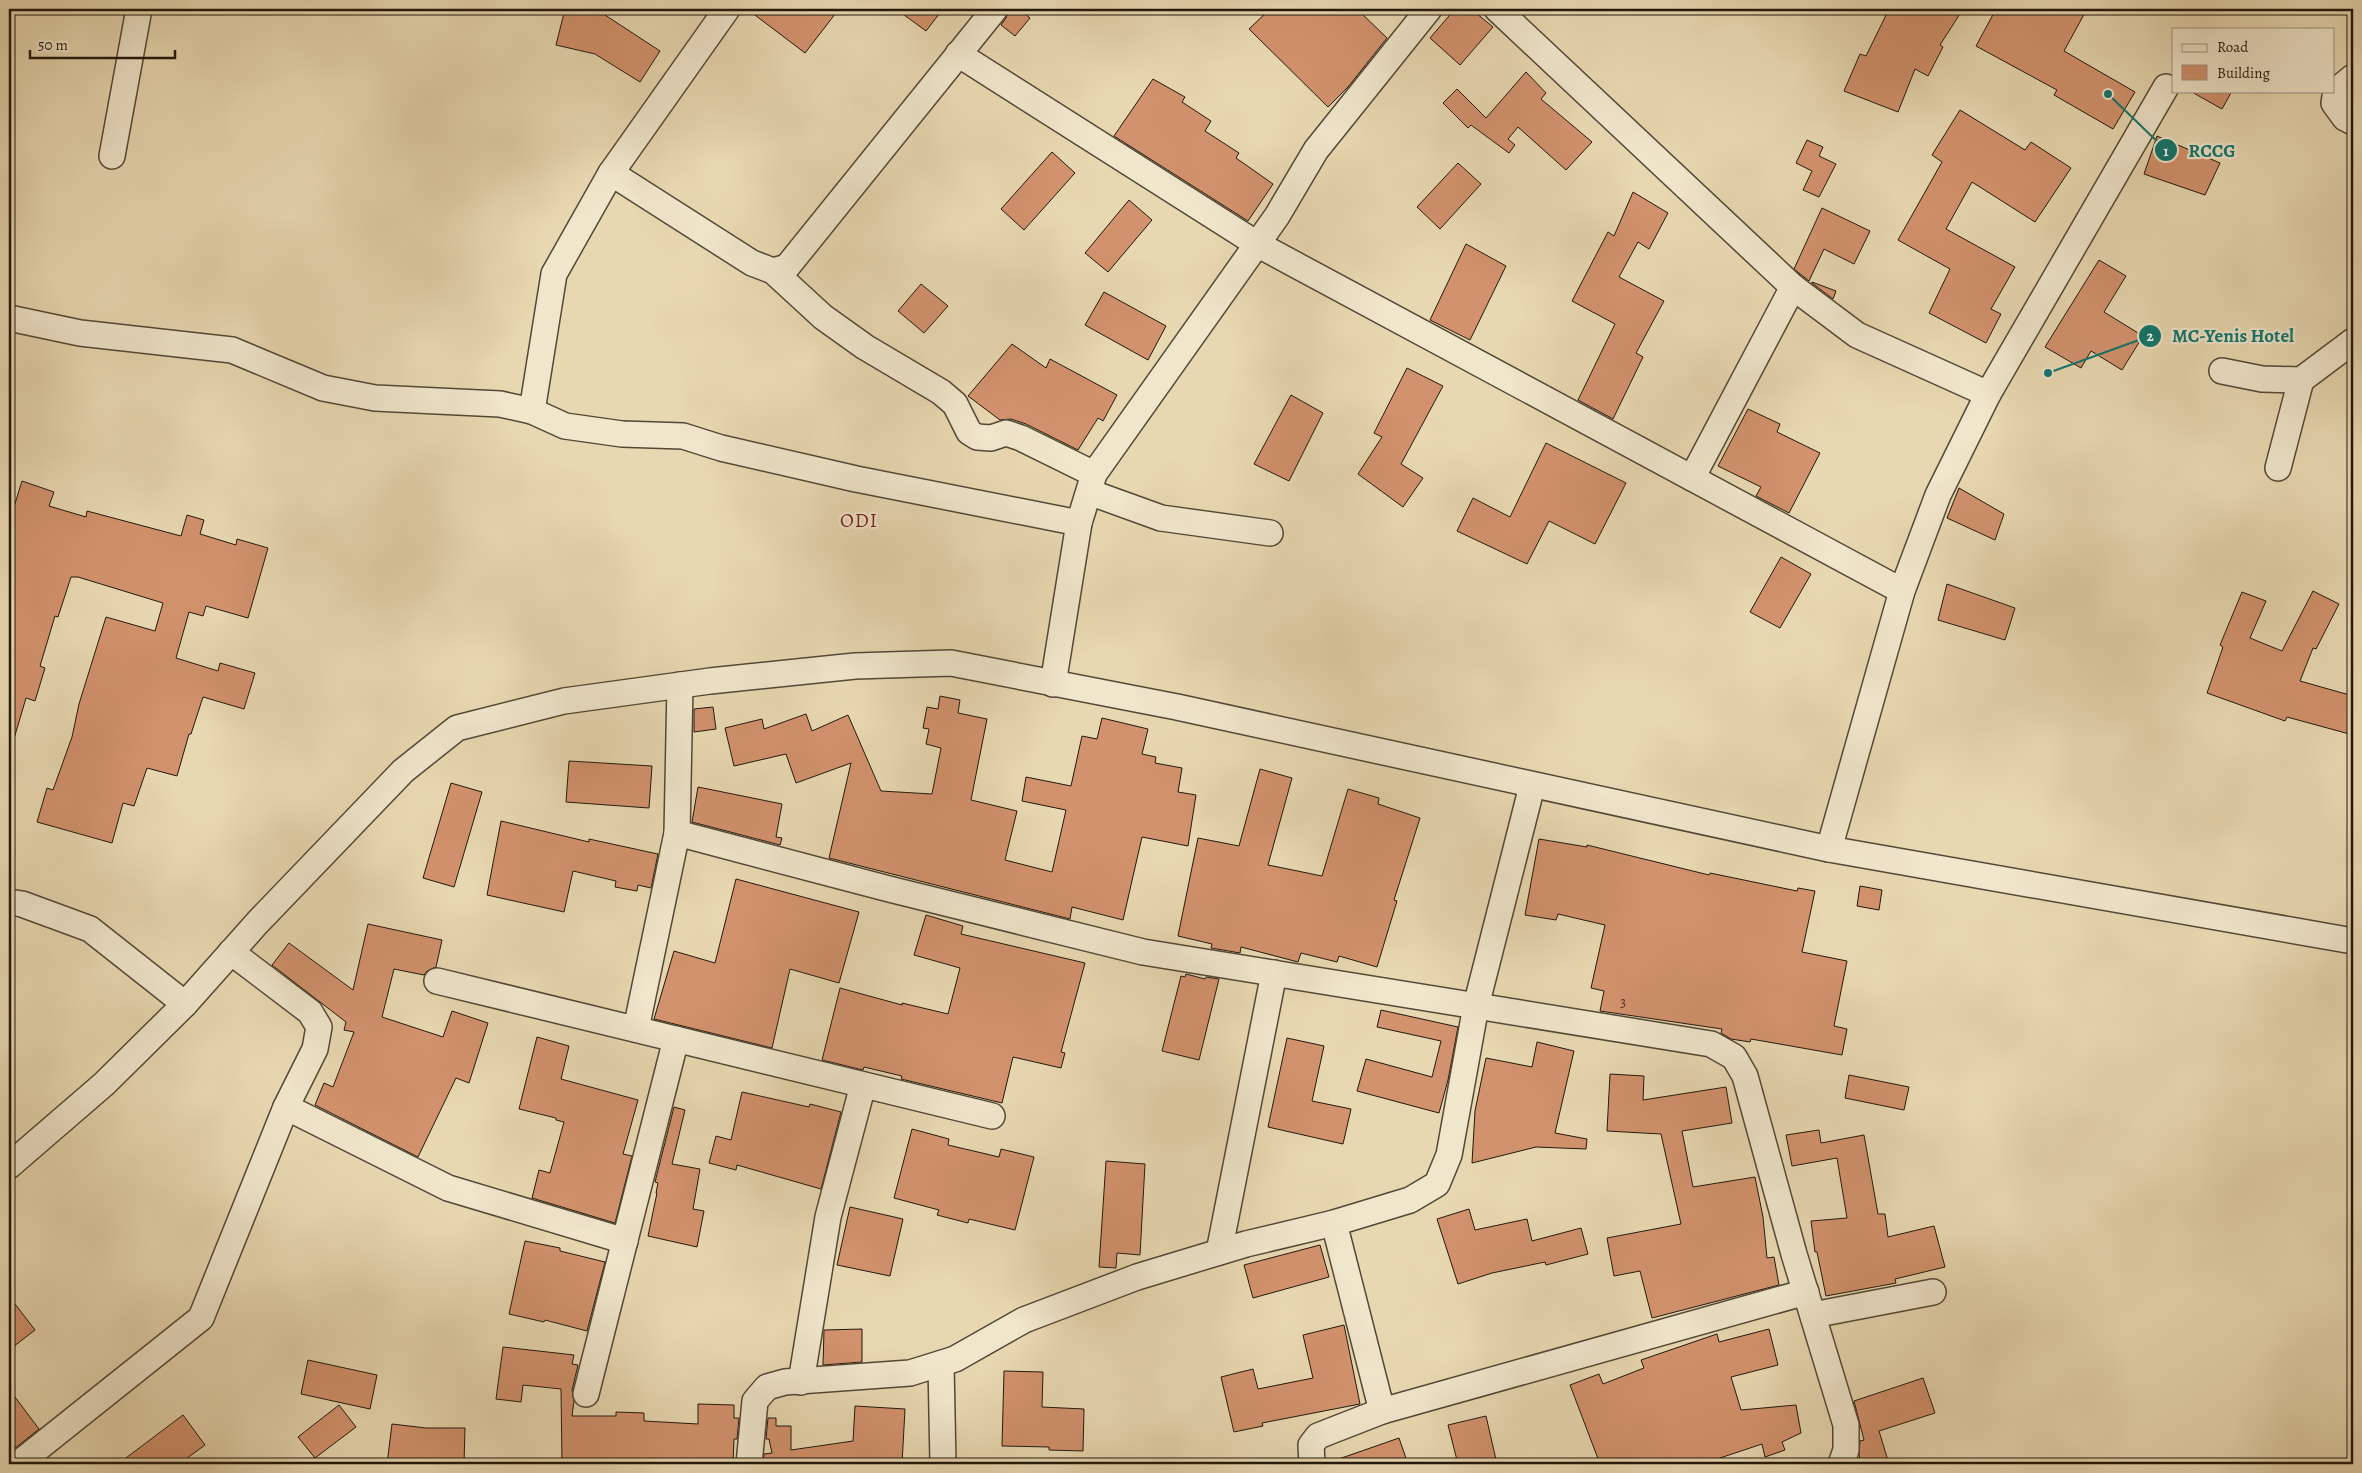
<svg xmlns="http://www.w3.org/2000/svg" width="2362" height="1473" viewBox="0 0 2362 1473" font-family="Alegreya,serif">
<rect width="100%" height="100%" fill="#e8d8b1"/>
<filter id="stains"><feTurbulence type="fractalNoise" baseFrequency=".004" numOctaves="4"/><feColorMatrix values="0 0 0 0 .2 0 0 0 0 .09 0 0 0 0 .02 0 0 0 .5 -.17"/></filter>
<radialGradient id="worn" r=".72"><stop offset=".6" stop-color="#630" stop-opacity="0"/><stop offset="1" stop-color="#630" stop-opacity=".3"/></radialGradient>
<!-- building -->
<g fill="#d2926d" stroke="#21180d">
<path d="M565 9H606L605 15 660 51 640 82 595 54 556 45Z"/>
<path d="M747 9H839L805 53Z"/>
<path d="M896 9H943L926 31Z"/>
<path d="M1009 9H1019L1030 18 1015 36 1001 25 1006 18Z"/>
<path d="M1270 9H1357L1387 38 1348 87 1328 107 1249 29Z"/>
<path d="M1455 9H1471L1493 27 1460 65 1430 38Z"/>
<path d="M1889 9H1963L1940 45 1943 47 1928 76 1915 69 1898 112 1844 91 1860 54 1866 56Z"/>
<path d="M1996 9H2087L2064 51 2135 92 2113 129 2054 95 2057 90 1976 46Z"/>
<path d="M1526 72 1546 93 1541 99 1592 142 1566 170 1518 127 1508 139 1515 145 1509 153 1471 125 1468 128 1443 103 1457 89 1486 118Z"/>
<path d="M1153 79 1185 97 1182 102 1211 121 1205 131 1239 153 1236 158 1273 184 1248 221 1114 136Z"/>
<path d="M2190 91H2232L2222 109Z"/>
<path d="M1960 110 2025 150 2031 142 2071 168 2035 222 1972 182 1946 229 2015 267 1991 309 2001 314 1986 343 1929 313 1950 269 1898 240 1942 162 1932 155Z"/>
<path d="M2157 136 2220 163 2205 195 2144 174Z"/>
<path d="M1807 140 1823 147 1819 156 1836 164 1819 197 1803 190 1812 171 1796 163Z"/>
<path d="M1052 152 1075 173 1024 230 1001 209Z"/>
<path d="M1458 163 1481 184 1440 229 1417 207Z"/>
<path d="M1633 192 1668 213 1649 249 1638 242 1619 277 1664 301 1636 353 1643 357 1613 419 1578 400 1615 324 1572 301 1608 232 1614 236Z"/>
<path d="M1129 200 1152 220 1108 272 1085 253Z"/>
<path d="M1822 208 1870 231 1854 264 1824 249 1809 281 1794 269Z"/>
<path d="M1466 244 1506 266 1470 340 1430 320Z"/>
<path d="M2099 260 2126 276 2104 312 2143 336 2122 370 2091 351 2081 368 2045 347Z"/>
<path d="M1812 282 1836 291 1833 299 1812 283Z"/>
<path d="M921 284 948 306 924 333 898 311Z"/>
<path d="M1104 292 1166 326 1148 360 1085 325Z"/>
<path d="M1012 344 1046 368 1050 359 1117 395 1103 421 1098 418 1078 450 1026 424 1011 419 1000 420 968 396Z"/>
<path d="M1407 368 1443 386 1401 464 1423 478 1403 507 1358 474 1382 437 1374 433Z"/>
<path d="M1291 395 1323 413 1289 481 1254 464Z"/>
<path d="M1748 409 1780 424 1777 432 1820 453 1789 513 1756 496 1761 487 1718 466Z"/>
<path d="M1546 443 1626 483 1595 544 1549 521 1527 564 1457 531 1473 498 1510 517Z"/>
<path d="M22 481 54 492 49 506 86 517 87 511 181 536 187 515 204 520 200 534 236 545 237 539 268 548 248 618 206 606 203 616 189 612 176 658 218 671 220 663 255 673 244 709 203 697 191 734H189L177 776 147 768 134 806 123 803 112 843 37 822 47 788 53 790 72 737 79 704 106 617 155 631 163 603 78 577H71L58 617 55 616 40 666 45 668 35 701 26 698 13 742H9V523Z"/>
<path d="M1959 488 2004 514 1995 540 1947 518Z"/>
<path d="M1781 557 1811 574 1780 628 1750 612Z"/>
<path d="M1947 584 2015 608 2005 640 1938 620Z"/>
<path d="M2313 591 2339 604 2316 649 2313 648 2300 681 2353 696V735L2287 717 2285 721 2207 693 2223 647 2220 645 2242 592 2266 601 2250 638 2282 651Z"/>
<path d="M940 696 960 700 958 713 987 719 971 800 1017 811 1005 860 1052 872 1066 810 1022 801 1026 777 1071 786 1082 736 1097 739 1102 718 1148 729 1142 754 1156 757 1155 763 1182 768 1178 792 1196 795 1188 846 1142 837 1123 920 1072 907 1070 919 829 858 851 763 796 783 786 754 734 766 725 728 762 719 764 729 806 714 812 731 848 715 881 791 932 794 941 748 926 744 929 729 923 728 927 707 938 709Z"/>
<path d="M713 707 716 729 694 732V709Z"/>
<path d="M569 761 652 766 649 808 566 802Z"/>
<path d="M1260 769 1292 778 1268 865 1322 876 1348 789 1379 798 1378 804 1420 818 1394 900 1397 901 1377 967 1339 956 1337 962 1301 953 1298 962 1241 947 1240 953 1211 948 1212 944 1178 936 1198 838 1239 846Z"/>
<path d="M451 783 482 792 454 887 423 878Z"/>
<path d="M698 787 782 804 776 837 782 838 780 845 692 822Z"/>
<path d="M501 821 589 842V839L658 854 651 888 638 885 637 891 615 887 616 881 573 871 564 912 487 895Z"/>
<path d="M1539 839 1587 847V845L1709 875 1710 873 1797 891 1798 888 1815 891 1802 952 1847 961 1834 1026 1847 1029 1842 1055 1751 1039 1750 1042 1731 1039 1721 1033 1722 1029 1600 1011 1604 991 1591 988 1605 925 1558 914 1556 920 1525 915Z"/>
<path d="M736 879 859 912 839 983 790 969 772 1048 654 1019 674 951 715 963Z"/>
<path d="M1860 886 1882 890 1879 910 1857 906Z"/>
<path d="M926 915 963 926 961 934 1085 963 1061 1052 1065 1053 1061 1068 1013 1057 1002 1103 901 1079 902 1076 864 1067 863 1070 822 1060 840 988 902 1005V1003L948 1014 960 968 914 955Z"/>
<path d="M368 924 442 940 436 967 427 971 424 975 394 969 382 1017 443 1037 452 1011 488 1023 469 1083 456 1078 418 1157 315 1105 324 1083 333 1087 354 1032 344 1030 346 1022 272 965 289 943 353 990Z"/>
<path d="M1186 974 1205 979 1206 977 1219 979 1199 1060 1162 1051 1181 976 1185 977Z"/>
<path d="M1381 1010 1458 1027 1448 1080 1439 1113 1357 1091 1366 1059 1432 1077 1441 1041 1377 1027Z"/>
<path d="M537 1037 569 1046 561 1079 638 1100 623 1154 632 1156 615 1223 532 1198 539 1170 550 1173 564 1122 556 1120V1118L519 1109Z"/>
<path d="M1287 1038 1324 1046 1312 1101 1351 1109 1343 1144 1268 1127Z"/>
<path d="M1537 1042 1574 1051 1555 1133 1587 1139 1586 1149 1536 1147 1472 1163 1475 1111 1486 1058 1532 1067Z"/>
<path d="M1610 1074 1644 1076 1643 1100 1726 1087 1732 1123 1682 1131 1693 1187 1755 1177 1763 1217 1767 1258 1774 1257 1779 1285 1652 1318 1640 1271 1614 1276 1607 1238 1681 1224 1661 1134 1607 1131Z"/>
<path d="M1849 1075 1909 1087 1904 1110 1845 1098Z"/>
<path d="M742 1092 809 1107 810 1104 841 1112 821 1189 737 1165 736 1170 709 1163 716 1136 731 1140Z"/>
<path d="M674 1107 685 1110 672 1164 700 1169 693 1209 704 1211 697 1247 648 1236 657 1193H656L658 1183 655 1182Z"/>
<path d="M912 1129 949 1139 948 1145 999 1157 1001 1149 1034 1157 1015 1230 969 1219 968 1223 937 1215 939 1210 894 1198Z"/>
<path d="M1819 1130 1821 1143 1864 1135 1878 1214H1885L1888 1237 1934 1226 1945 1267 1895 1279 1896 1283 1826 1296 1817 1252H1815L1811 1221 1847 1218 1837 1158 1792 1166 1786 1135Z"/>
<path d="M1106 1161 1145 1164 1140 1255 1117 1253 1116 1268 1099 1267Z"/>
<path d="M850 1207 903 1219 890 1276 837 1265Z"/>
<path d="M1469 1209 1475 1230 1527 1219 1532 1241 1581 1228 1588 1254 1546 1265 1545 1262 1492 1273 1458 1284 1437 1219Z"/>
<path d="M525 1241 560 1248V1251L605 1262 587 1331 545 1320 544 1322 509 1314Z"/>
<path d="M1320 1245 1329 1277 1253 1298 1244 1265Z"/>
<path d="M9 1296 35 1330 9 1350Z"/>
<path d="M1344 1325 1360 1404 1262 1423 1263 1426 1234 1432 1221 1377 1253 1369 1258 1389 1313 1378 1303 1335Z"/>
<path d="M862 1329V1362L823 1365 824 1330Z"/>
<path d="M1769 1329 1778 1365 1731 1377 1741 1410 1796 1405 1801 1433 1782 1442 1785 1450 1765 1457 1762 1444 1717 1459 1718 1464H1600L1570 1385 1599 1374 1603 1384 1644 1368 1641 1360 1717 1334 1719 1342Z"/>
<path d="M503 1347 574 1355 572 1364 578 1365 572 1390 574 1401 572 1416H616V1412L644 1413V1421L698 1424V1404L734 1405V1418H739L737 1439H734L733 1464H562L561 1389 523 1385 521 1402 496 1399Z"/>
<path d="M308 1360 377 1375 370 1409 301 1394Z"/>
<path d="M1004 1371 1043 1372 1042 1407 1084 1409 1083 1451 1049 1450V1447L1002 1446Z"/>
<path d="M1923 1378 1935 1413 1879 1431 1889 1464H1862L1859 1455 1860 1441 1864 1440 1854 1401Z"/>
<path d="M9 1389 39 1429 9 1453Z"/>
<path d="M339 1405 356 1427 315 1458 298 1437Z"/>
<path d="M855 1406 905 1409 902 1464H763L764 1454 772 1453 769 1439H766L768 1418H776V1426H791V1450L853 1441Z"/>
<path d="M183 1415 205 1445 179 1464H118Z"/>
<path d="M1486 1416 1497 1464H1458L1448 1425Z"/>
<path d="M392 1424 426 1428H465L464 1464H387Z"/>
<path d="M1399 1438 1408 1464H1333V1461Z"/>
</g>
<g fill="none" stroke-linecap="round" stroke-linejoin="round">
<!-- minor casing -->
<g stroke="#534836" stroke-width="28">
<g id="minor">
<path d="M1497 9 1793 287 1857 335 1988 394"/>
<path d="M958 54 1257 244 1902 591"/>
<path d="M2353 77 2336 91 2334 103 2345 118 2353 122"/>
<path d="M112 156 139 9"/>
<path d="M611 173 752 263 773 271 823 317 865 347 941 392 955 404 969 432 977 437 991 438 1006 433 1021 438 1094 474"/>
<path d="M773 271 787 267 995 9"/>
<path d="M9 318 80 333 232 350 323 388 375 398 500 404 532 411 565 426 622 434 683 436 721 448 856 479 1079 523"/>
<path d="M2222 371 2262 379 2301 380 2353 341"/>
<path d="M532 411 554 274 611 173 727 9"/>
<path d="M2278 468 2301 380"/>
<path d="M1692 478 1793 287"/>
<path d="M1089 492 1161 518 1270 533"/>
<path d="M1053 684 1079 523 1094 474 1277 216 1316 150 1429 9"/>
<path d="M677 833 889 889 1143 952 1711 1044 1734 1057 1745 1076 1794 1254 1846 1425V1450L1841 1464"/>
<path d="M1829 849 1902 591 1938 495 1988 394 2166 87"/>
<path d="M9 902 22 904 90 929 185 1004"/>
<path d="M437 981 992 1116"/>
<path d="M636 1029 677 833 680 685"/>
<path d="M286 1107 448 1188 625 1241"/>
<path d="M9 1166 104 1084 185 1004 258 922 403 771 457 728 564 701 710 681 855 666 951 663 1177 707 1829 849 2353 941"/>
<path d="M1334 1223 1382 1411"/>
<path d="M1219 1252 1274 973"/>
<path d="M1813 1315 1933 1292"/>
<path d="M941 1364 943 1464"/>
<path d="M801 1382 828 1217 863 1085"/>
<path d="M586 1394 676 1039"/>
<path d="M18 1464 201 1318 286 1107 315 1049 319 1027 310 1012 231 952"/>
<path d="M749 1464 755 1401 767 1387 785 1382 910 1373 955 1359 1024 1320 1137 1277 1246 1244 1334 1223 1410 1200 1437 1184 1449 1155 1476 1006 1532 786"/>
<path d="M1312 1464 1311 1445 1318 1436 1382 1411 1806 1292"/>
</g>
</g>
<!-- minor -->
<use href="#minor" stroke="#f0e6cc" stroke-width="25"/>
</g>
<g text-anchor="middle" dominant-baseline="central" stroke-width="4.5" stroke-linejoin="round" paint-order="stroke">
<!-- number labels -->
<g font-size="15" fill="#4d3625">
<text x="1623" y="1002">3</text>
</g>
<!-- quarter labels -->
<g font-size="20" letter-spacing="1" fill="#7a1f14" stroke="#f0e6cc">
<text x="859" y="520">ODI</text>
</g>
</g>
<!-- callouts -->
<path fill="none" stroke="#0f766e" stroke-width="2" d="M2108 94L2166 150M2048 373L2150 336"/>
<g fill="#0f766e" stroke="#f0e6cc" stroke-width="2">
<circle cx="2108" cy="94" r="5"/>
<circle cx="2048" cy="373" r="5"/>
<circle cx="2166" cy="150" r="12"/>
<circle cx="2150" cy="336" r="12"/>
</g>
<g font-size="15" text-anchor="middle" font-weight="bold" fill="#fff">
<text x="2166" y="156">1</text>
<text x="2150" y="341">2</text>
</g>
<g font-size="19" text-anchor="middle" font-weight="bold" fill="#0f766e" stroke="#f0e6cc" stroke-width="4.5" stroke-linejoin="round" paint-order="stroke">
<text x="2212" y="157">RCCG</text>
<text x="2233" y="342">MC-Yenis Hotel</text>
</g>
<!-- margin -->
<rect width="2362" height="1473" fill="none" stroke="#e8d8b1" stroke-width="30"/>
<rect x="10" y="10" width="2342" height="1453" fill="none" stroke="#21180d" stroke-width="2.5"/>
<rect x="15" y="15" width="2332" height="1443" fill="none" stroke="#21180d"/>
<!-- legend -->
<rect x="2172" y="28" width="162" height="65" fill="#f0e6cc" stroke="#9d9480"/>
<rect x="2182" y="44" width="25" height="8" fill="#f0e6cc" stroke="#9d9480"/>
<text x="2217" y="52" font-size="15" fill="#21180d">Road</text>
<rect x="2182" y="65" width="25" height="15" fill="#d2926d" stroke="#9d9480"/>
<text x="2217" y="78" font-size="15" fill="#21180d">Building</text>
<!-- scale -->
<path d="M30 50v8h145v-8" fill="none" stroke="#21180d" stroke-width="2.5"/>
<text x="38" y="50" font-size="15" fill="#21180d" stroke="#f0e6cc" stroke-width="4" paint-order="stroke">50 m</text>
<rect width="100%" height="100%" filter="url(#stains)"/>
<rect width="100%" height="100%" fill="url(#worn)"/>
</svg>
